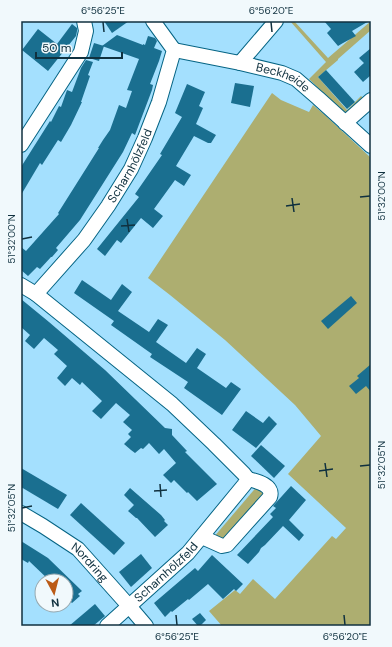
<svg xmlns="http://www.w3.org/2000/svg" width="392" height="647" viewBox="0 0 392 647" font-family="'DM Sans',sans-serif">
<rect width="100%" height="100%" fill="#a4e0fe"/>
<!-- green -->
<g fill="#adae70">
<path d="M290 21H294L328 58 371 21V30L338 59V60L318 77 347 110 361 96 366 101 349 116 337 106 309 79 326 62Z"/>
<path d="M272 93 281 100 309 112 313 105 326 116 371 158V626H222L209 611 235 590 240 594 253 579 275 599 332 536 336 539 346 528 288 474 321 436 295 405 225 340 170 295 148 278Z"/>
<path d="M259 484 266 491 226 540 213 538Z"/>
</g>
<!-- building -->
<g fill="#1a6f90">
<path d="M104 21H129L112 33Z"/>
<path d="M324 21H369L352 31 356 36 343 43 338 46 327 33 331 29Z"/>
<path d="M72 24 77 28V31L76 36 48 71 22 50 38 29 57 44Z"/>
<path d="M117 35 143 45V44L145 45 148 36 155 38 157 41 154 48 162 51 159 61 150 84 153 85 152 90 135 135 132 133 123 152 80 220 56 248 58 250 52 257H51L40 269 37 267 28 276 21 270V247L26 251 59 214 58 213 99 148H98L103 140 110 130 119 105 126 108 132 91 127 90 139 59 102 46Z"/>
<path d="M94 43 104 46 99 61 89 58Z"/>
<path d="M371 48V75L363 82 354 72 364 63 359 58Z"/>
<path d="M86 60 93 62 88 75 90 76 81 102H82L71 125 61 142 58 140 42 165 40 163 21 195V167L50 121 51 122 59 106 61 107 67 90 72 92 81 68Z"/>
<path d="M326 70 355 102 347 109 318 77Z"/>
<path d="M235 83 254 86 250 107 231 103Z"/>
<path d="M187 84 205 92 199 106 203 108 196 124 216 135 211 143H208L194 136 176 166 191 175 184 186 175 180 154 209 163 216 153 228 141 218 121 243 117 240 105 256 97 249 139 197 135 194 162 155 160 154 182 117 175 113Z"/>
<path d="M82 280 111 300 122 284 132 292 118 311 149 332 158 319 168 325 156 342 186 363 197 348 206 354 197 368 226 388 231 382 241 389 222 415 184 388 188 382 150 357 152 354 111 325 114 321 74 293Z"/>
<path d="M351 296 357 303 328 329 321 321Z"/>
<path d="M21 299 49 322 105 370 165 428 172 429V435L187 451 185 452 217 484 197 501 188 492 187 493 174 480 171 483 163 475 176 463 164 449 159 454 149 443 143 449 141 448 135 453 131 450 124 444 131 437 128 434 132 430 123 422 130 415 116 403 101 419 92 411 102 401 82 382 80 385 72 378 65 386 57 378 67 366 54 354 58 350 44 338 34 349 25 341 30 335 21 327Z"/>
<path d="M371 364V392L366 386 356 394 349 386 359 378 357 376Z"/>
<path d="M246 411 263 423 269 416 277 424 256 448 232 430Z"/>
<path d="M261 445 285 466 274 478 251 456Z"/>
<path d="M21 468 67 495 58 509 21 487Z"/>
<path d="M291 486 306 500 289 520 304 535 299 541 283 526 265 545 261 548 259 552 248 564 237 555 273 517 270 514 276 508 273 506Z"/>
<path d="M130 488 161 515 165 520 164 521 168 525 155 537 137 518H136L128 511 134 505 124 495Z"/>
<path d="M81 503 125 543 114 555 70 515Z"/>
<path d="M21 541 48 558 82 591 78 594 80 596 72 603 66 597V581H50L29 561 28 563 21 559Z"/>
<path d="M141 554 152 568 131 587 119 572Z"/>
<path d="M212 555 243 584 236 591 234 589 223 599 208 584 189 600 188 599 172 612 171 611 165 617 154 603 195 568 198 571Z"/>
<path d="M95 604 105 616 104 617 93 626H69Z"/>
<path d="M200 613 206 620 200 626H198L192 619Z"/>
</g>
<g fill="none" stroke-linecap="round" stroke-linejoin="round">
<!-- minor casing -->
<g stroke="#056484" stroke-width="16">
<g id="minor">
<path id="s1" d="M174 50 240 63 282 73 296 79 318 98 371 146"/>
<path d="M240 63 276 21"/>
<path d="M345 123 371 100"/>
<path d="M21 145 81 52 86 31 84 21"/>
<path d="M21 285 36 294"/>
<path id="s2" d="M21 513 43 526 78 549 129 606 146 626"/>
<path d="M202 537 222 546 227 545 270 497C274 485 256 481 248 479"/>
<path id="s3" d="M107 626 188 553 244 485 248 479 244 474 214 444 172 404 36 294 84 240 108 206 131 169 145 138 159 102 174 50 153 21"/>
</g>
</g>
<!-- minor -->
<use href="#minor" stroke="#fff" stroke-width="14"/>
</g>
<!-- ticks -->
<path fill="none" stroke="#10313f" stroke-width="1.5" d="M103 22 104 32M271 22 272 32M360 197 370 196M292 198 294 212M286 206 300 204M127 219 129 232M121 226 135 225M22 239 32 237M325 463 327 477M360 466 370 465M319 471 333 469M160 484 161 497M154 491 167 490M22 508 32 506M176 615 177 625M344 615 345 625"/>
<g text-anchor="middle" dominant-baseline="central" stroke-width="4" stroke-linejoin="round" paint-order="stroke">
<!-- street labels -->
<g font-size="12" fill="#10313f" stroke="#f1f9fc">
<text stroke="none"><textPath href="#s1" startOffset="113">Beckheide</textPath></text>
<text stroke="none"><textPath href="#s3" startOffset="646">Scharnhölzfeld</textPath></text>
<text stroke="none"><textPath href="#s2" startOffset="85">Nordring</textPath></text>
<text stroke="none"><textPath href="#s3" startOffset="80">Scharnhölzfeld</textPath></text>
</g>
</g>
<!-- border -->
<rect width="392" height="647" fill="none" stroke="#f1f9fc" stroke-width="44"/>
<!-- north arrow -->
<g transform="translate(54 593) rotate(173)"><circle r="19" fill="#f1f9fc" stroke="#97a9b0"/>
<path d="M0-3L7 15L0 10L-7 15Z" fill="#bb5b17"/>
<text y="-6" font-size="11" font-weight="bold" text-anchor="middle" fill="#10313f">N</text>
</g>
<!-- scale -->
<path d="M36 52v6h86v-6" fill="none" stroke="#10313f" stroke-width="2"/>
<text x="42" y="52" font-size="12" fill="#10313f" stroke="#f1f9fc" stroke-width="3" paint-order="stroke">50 m</text>
<rect x="22" y="22" width="348" height="603" fill="none" stroke="#10313f" stroke-width="1.5"/>
<g font-size="10" text-anchor="middle" fill="#10313f">
<text x="103" y="14">6°56'25"E</text>
<text x="271" y="14">6°56'20"E</text>
<text transform="translate(381 196) rotate(-90)" y="4">51°32'00"N</text>
<text transform="translate(11 239) rotate(-90)" y="4">51°32'00"N</text>
<text transform="translate(381 465) rotate(-90)" y="4">51°32'05"N</text>
<text transform="translate(11 508) rotate(-90)" y="4">51°32'05"N</text>
<text x="177" y="640">6°56'25"E</text>
<text x="345" y="640">6°56'20"E</text>
</g>
</svg>
